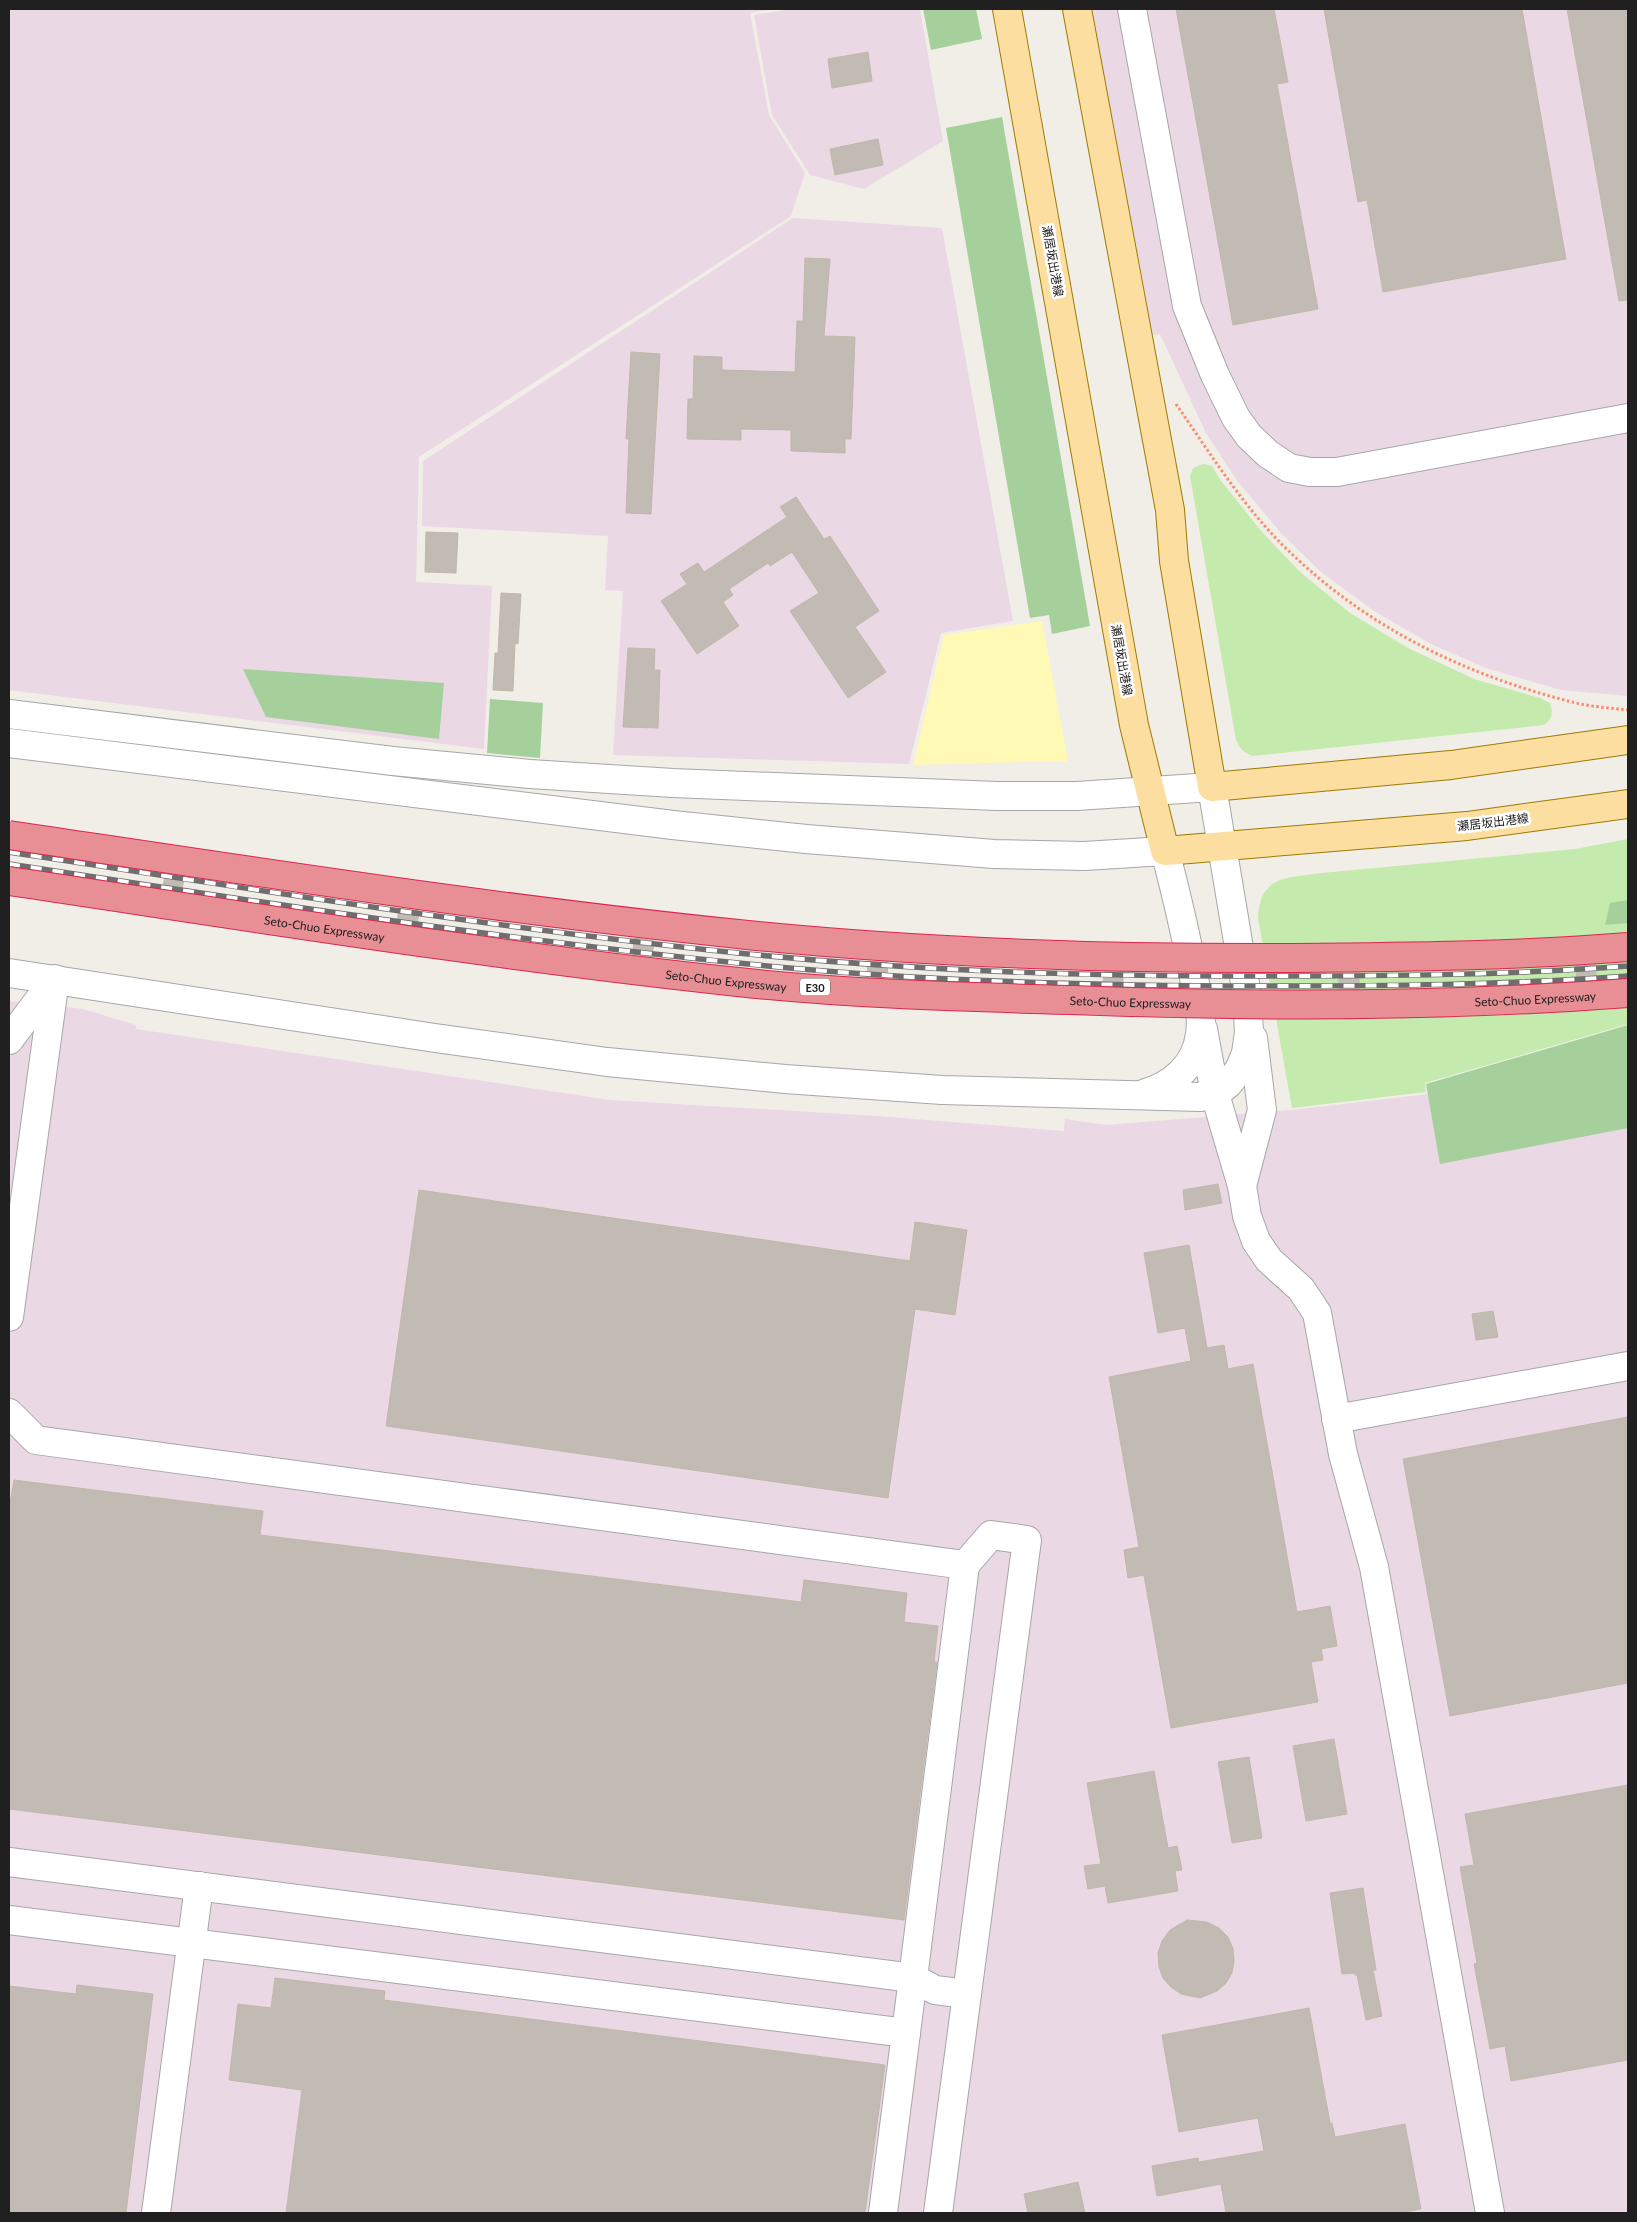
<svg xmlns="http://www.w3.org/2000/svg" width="1637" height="2222" viewBox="0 0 1637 2222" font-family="Lato,'Noto Sans JP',sans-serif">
<rect width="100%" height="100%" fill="#f1eee7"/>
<!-- industrial -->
<g fill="#ead8e4">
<path d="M9 9H773L750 13 769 115 805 173 791 216 419 457 416 582 492 586 484 749 9 690Z"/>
<path d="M790 9H920L943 141 864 189 810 175 772 115 754 15Z"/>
<path d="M1092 9H1628V696L1561 690 1486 668 1431 644 1374 611 1321 572 1280 532 1238 482 1206 433 1160 334 1153 335Z"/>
<path d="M793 218 942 228 1013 621 941 633 909 764 613 755 623 591 605 590 608 536 422 526 423 461Z"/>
<path d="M9 1001 83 1009 136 1025V1029L610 1100 877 1116 1064 1131 1065 1119 1107 1125 1292 1110 1463 1090 1628 1065V2213H9Z"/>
</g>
<!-- grass -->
<g fill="#c4eaad">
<path d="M1203 464 1212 466 1221 481 1262 532 1300 572 1350 613 1408 648 1474 679 1540 698 1550 703C1553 713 1553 718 1544 725L1253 756C1244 753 1240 749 1236 740L1190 476 1193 468Z"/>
<path d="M1628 839V1024L1425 1083 1426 1092 1292 1108 1258 918C1260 875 1287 878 1322 873L1575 849Z"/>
</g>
<!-- forest -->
<g fill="#a5d09b">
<path d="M923 9H976L982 39 931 50Z"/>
<path d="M1002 117 1090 626 1052 634 1049 615 1030 618 946 128Z"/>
<path d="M243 669 444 683 439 739 266 717Z"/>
<path d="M490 699 543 703 540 758 487 753Z"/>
<path d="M1628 900V923L1605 925 1610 903Z"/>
<path d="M1628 1025V1128L1440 1164 1426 1084Z"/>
</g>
<!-- sand -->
<path fill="#fff9b6" d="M1042 621 1068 761 913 765 944 635Z"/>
<!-- building -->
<g fill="#c1bbb3" stroke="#c3b7a9">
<path d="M1176 9H1274L1288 82 1277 84 1318 309 1233 325Z"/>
<path d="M1324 9H1522L1566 259 1383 292 1367 200 1358 202Z"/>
<path d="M1567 9H1628V300L1619 301Z"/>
<path d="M868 52 872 81 832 88 828 59Z"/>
<path d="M878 139 883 165 835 175 830 149Z"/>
<path d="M805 258 830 259 824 336 855 337 851 439H845V453L791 451V430L741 429V440L687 439 688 399H693L694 356 722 357V370L795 372 797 321H803Z"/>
<path d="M631 352 660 354 651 514 626 513 629 439H626Z"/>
<path d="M796 497 824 539 830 536 879 611 855 627 886 672 848 698 790 611 819 593 792 552 770 566 768 563 729 589 733 595 723 602 739 626 697 654 661 601 687 584 680 574 698 563 704 572 787 517 780 507Z"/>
<path d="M426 532 458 533 456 573 425 572Z"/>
<path d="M501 593 521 594 518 644 515 643 513 691 493 690 495 653H498Z"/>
<path d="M628 648 655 649 654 670H660L658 728 623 727Z"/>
<path d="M165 874 184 877 182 891 163 888Z"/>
<path d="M399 908 419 911 417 926 397 923Z"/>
<path d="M634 938 654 941 652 957 633 954Z"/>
<path d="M868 961 888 962 887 978 867 977Z"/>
<path d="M1596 965V979L1577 981 1576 966Z"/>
<path d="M1104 972H1123V986L1103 985Z"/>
<rect x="1339" y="973" width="20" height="16"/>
<path d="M1218 1184 1222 1203 1185 1210 1183 1190Z"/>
<path d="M419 1190 910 1261 915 1222 967 1230 955 1315 915 1309 888 1498 386 1426Z"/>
<path d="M1189 1245 1207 1348 1224 1345 1228 1369 1253 1364 1297 1612 1330 1606 1337 1646 1321 1649 1323 1660 1311 1662 1318 1702 1171 1728 1144 1575 1128 1578 1124 1550 1139 1547 1109 1377 1191 1361 1185 1328 1158 1333 1144 1253Z"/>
<path d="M1493 1311 1498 1337 1476 1340 1472 1314Z"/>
<path d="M1628 1417V1683L1450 1716 1403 1459Z"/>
<path d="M14 1480 263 1511 260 1535 801 1602 804 1580 907 1593 904 1622 938 1626 934 1662H937L904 1920 9 1809V1509Z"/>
<path d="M1334 1739 1347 1814 1306 1821 1293 1746Z"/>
<path d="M1249 1757 1262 1838 1232 1843 1218 1762Z"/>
<path d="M1154 1771 1168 1848 1177 1846 1182 1870 1175 1871 1178 1891 1108 1903 1105 1886 1088 1889 1084 1866 1101 1864 1087 1783Z"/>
<path d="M1628 1785V2060L1511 2081 1505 2046 1490 2049 1474 1964 1477 1963 1460 1867 1474 1865 1465 1814Z"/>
<path d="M1363 1888 1376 1970H1373L1382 2016 1366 2020 1357 1975H1355V1973L1342 1974 1330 1893Z"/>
<path d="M1187 1920 1207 1922 1219 1928 1228 1937 1233 1949 1234 1961 1232 1973 1226 1983 1217 1991 1200 1998 1181 1994 1171 1987 1163 1978 1159 1967 1158 1953 1162 1941 1170 1930Z"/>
<path d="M275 1978 385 1991 384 2000 885 2065 865 2213H286L302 2090 229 2080 238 2004 271 2008Z"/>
<path d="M77 1985 153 1994 126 2213H9V1986L76 1994Z"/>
<path d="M1309 2008 1330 2123H1332L1335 2137 1405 2124 1421 2209 1399 2213H1226L1221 2184 1157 2196 1152 2166 1198 2158 1199 2162 1264 2151 1258 2118 1179 2132 1162 2035Z"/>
<path d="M1078 2182 1085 2213H1028L1024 2194Z"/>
</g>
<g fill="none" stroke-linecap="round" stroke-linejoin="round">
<!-- minor casing -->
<g stroke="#a7a7a7" stroke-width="30">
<g id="minor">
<path d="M1132 9 1187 306 1215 375 1236 418 1249 436 1268 454 1289 468 1310 472H1337L1628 418"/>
<path d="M9 714 393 761 530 774 673 783 997 796H1077L1212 787 1247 995 1249 1032 1246 1053 1239 1070 1228 1084 1215 1094 1200 1097 942 1090 785 1079 607 1062 435 1038 9 973"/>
<path d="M9 743 673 825 806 839 994 854 1084 856 1165 851C1176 893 1186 935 1194 978 1197 996 1203 1015 1200 1034 1196 1066 1172 1086 1143 1094"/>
<path d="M1203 1029 1215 1094 1242 1186 1247 1216 1256 1241 1269 1260 1301 1289 1317 1313 1343 1454 1374 1567 1490 2213"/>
<path d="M9 1040 54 980"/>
<path d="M1242 1186 1262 1110 1253 1038"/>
<path d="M9 1317 55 979"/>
<path d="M9 1413 36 1440 965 1565 913 1978 9 1862"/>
<path d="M1336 1419 1628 1366"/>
<path d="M9 1920 906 2033"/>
<path d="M156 2213 199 1886"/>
<path d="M883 2213 913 1978 935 1990 967 1994 1027 1540 991 1535 965 1565"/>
<path d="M938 2213 967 1994"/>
</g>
</g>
<!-- major casing -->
<g stroke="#9c7b00" stroke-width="30">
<g id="major">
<path d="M1007 9 1134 725 1165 851 1467 826 1628 804"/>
<path d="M1077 9 1170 510 1174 561 1212 787 1451 765 1628 740"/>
</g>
</g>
<!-- path -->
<path stroke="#fa8d6e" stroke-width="3" stroke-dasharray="2.5 2.5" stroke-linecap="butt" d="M1176 404C1212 456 1247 513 1294 556 1373 631 1471 677 1576 703 1593 707 1611 708 1628 710"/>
<!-- minor -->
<use href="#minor" stroke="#fff" stroke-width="28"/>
<!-- major -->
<use href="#major" stroke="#fcdfa0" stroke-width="28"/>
<!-- rail casing -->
<g stroke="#6e6e6e" stroke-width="5.5">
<g id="rail">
<path d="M9 852C251 889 494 928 738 953 914 971 1092 977 1269 976 1389 976 1509 975 1628 966"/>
<path d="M9 864C251 901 494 938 738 963 911 981 1086 986 1261 986 1383 986 1506 985 1628 976"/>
</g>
</g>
<!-- rail -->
<use href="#rail" stroke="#fff" stroke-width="4" stroke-dasharray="11" stroke-linecap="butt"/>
<!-- highway-bridge casing -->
<g stroke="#dc264f" stroke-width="30" stroke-linecap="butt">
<g id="highway-bridge">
<path d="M9 835C251 871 494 909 738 934 922 953 1108 959 1293 958 1405 957 1517 956 1628 947"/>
<path id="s1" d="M9 881C251 917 494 956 738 982 849 994 961 997 1072 1000 1258 1007 1443 1007 1628 993"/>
</g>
</g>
<!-- highway-bridge -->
<use href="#highway-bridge" stroke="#e88e95" stroke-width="28"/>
</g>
<g text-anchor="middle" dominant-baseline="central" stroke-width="5" stroke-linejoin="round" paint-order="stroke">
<!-- shield labels -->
<rect fill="#fff" stroke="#636363" stroke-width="1" x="800" y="978.5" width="30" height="17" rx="4"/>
<g font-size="11" font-weight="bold" fill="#202020">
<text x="815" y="987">E30</text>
</g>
<!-- street labels -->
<g font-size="12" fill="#202020" stroke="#fff">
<text transform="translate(1053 261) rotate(80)">瀬居坂出港線</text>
<text transform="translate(1122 660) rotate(80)">瀬居坂出港線</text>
<text transform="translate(1493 822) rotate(-7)">瀬居坂出港線</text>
<text stroke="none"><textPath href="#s1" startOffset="319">Seto-Chuo Expressway</textPath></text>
<text stroke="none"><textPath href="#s1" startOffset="724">Seto-Chuo Expressway</textPath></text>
<text stroke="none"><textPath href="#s1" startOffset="1534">Seto-Chuo Expressway</textPath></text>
<text stroke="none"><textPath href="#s1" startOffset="1129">Seto-Chuo Expressway</textPath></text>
</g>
</g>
<!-- border -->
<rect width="1637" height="2222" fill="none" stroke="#202020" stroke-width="20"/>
</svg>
